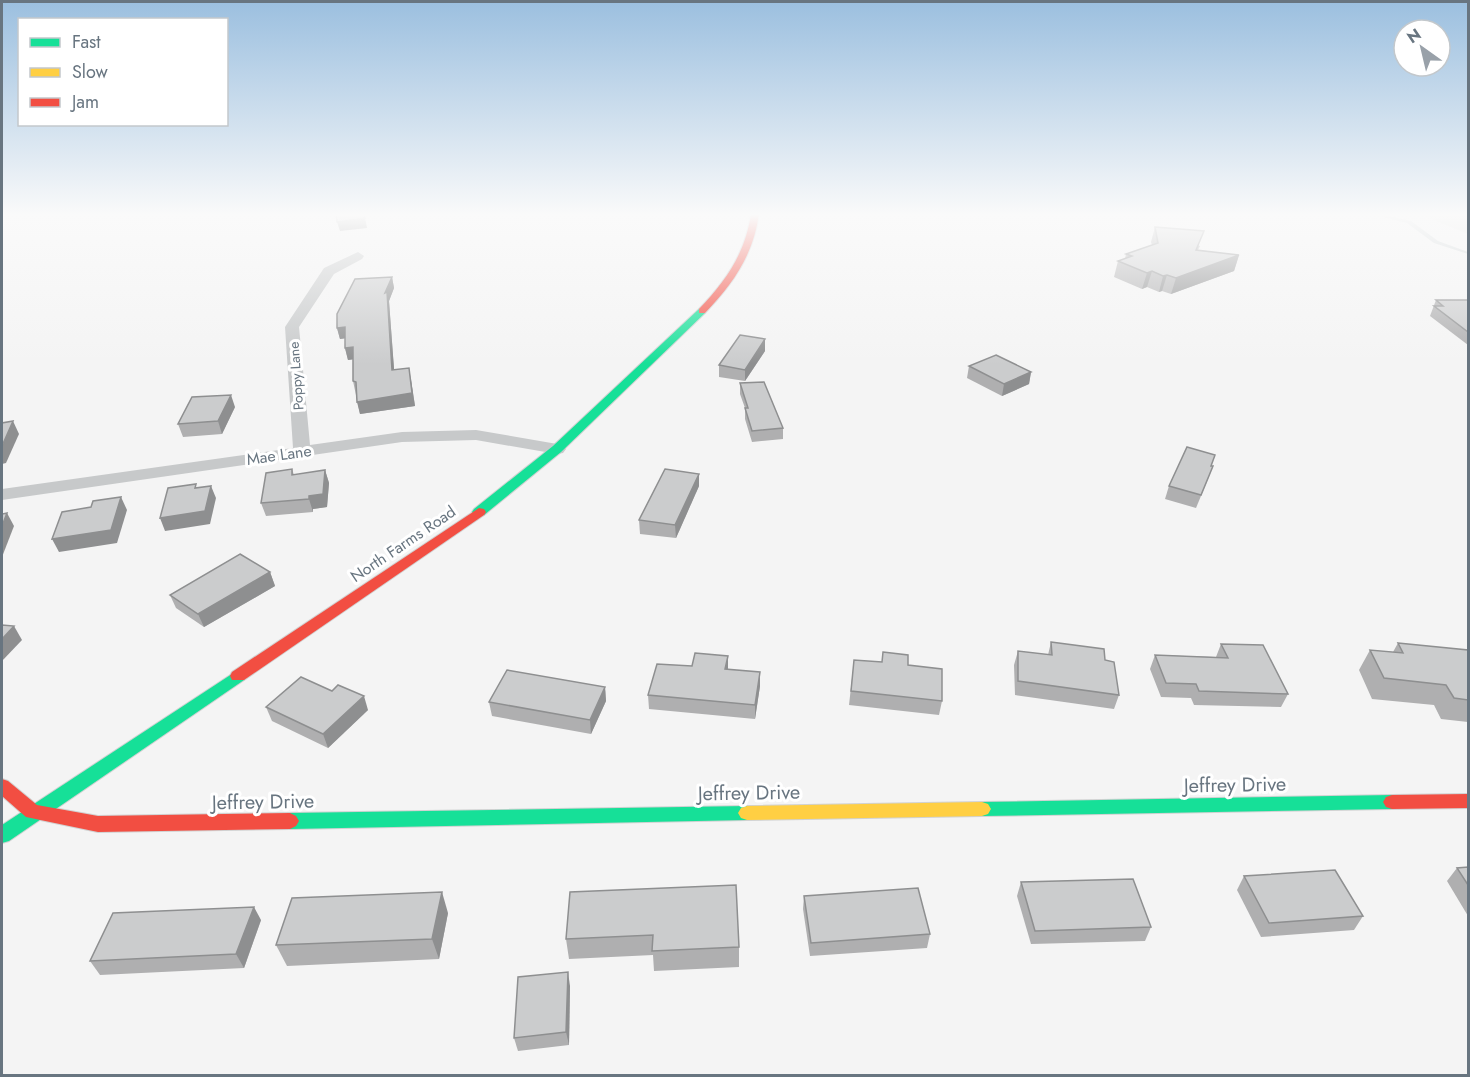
<svg xmlns="http://www.w3.org/2000/svg" width="1470" height="1077" viewBox="0 0 1470 1077" font-family="Jost,sans-serif">
<rect width="100%" height="100%" fill="#f4f4f4"/>
<!-- green -->
<path fill="#e3e6e1" d="M1417 213H1468V234Z"/>
<g fill="none" stroke-linecap="round" stroke-linejoin="round">
<!-- stream -->
<path fill="#c9d0d2" fill-rule="evenodd" d="M1367 213H1376L1411 221 1438 241 1468 252V254L1434 243 1407 223Z"/>
<!-- fast casing -->
<g stroke="#d1d2d2" stroke-width="2">
<g id="fast">
<path d="M702 308 705 309V313L561 452 484 515H474L472 512 474 509 553 446 699 309Z"/>
<path d="M238 670 244 672 246 676 244 680 9 841 2 843V825Z"/>
<path d="M1392 795 1398 797 1401 802 1398 807 1392 809 982 816 976 814 973 809 976 804 982 802Z"/>
<path d="M747 806 753 808 756 813 753 818 747 820 290 829 284 826 281 821 284 816 290 813Z"/>
</g>
</g>
<!-- slow casing -->
<g stroke="#d1d2d2" stroke-width="2">
<path id="slow" d="M982 802 988 804 991 809 988 814 982 816 747 820 741 818 738 813 741 808 747 806Z"/>
</g>
<!-- jam casing -->
<g stroke="#d1d2d2" stroke-width="2">
<g id="jam">
<path d="M751 213H759C754 254 733 284 705 313H699V309C726 281 746 252 751 213Z"/>
<path d="M479 508 484 509 486 512 484 515 244 680H232L230 676 232 672Z"/>
<path d="M2 779 8 781 37 805 98 816 290 813 296 816 299 821 296 826 290 829 98 832 26 817 2 796Z"/>
<path d="M1468 794V808L1392 809 1386 807 1383 802 1386 797 1392 795Z"/>
</g>
</g>
<!-- street -->
<path fill="#c7c9ca" fill-rule="evenodd" d="M358 252 364 256 362 259 334 274 299 327 310 445 402 432 476 430 563 445 566 449 563 453 557 454 476 440 402 442 2 500V489L293 448 285 327 324 268Z"/>
<!-- fast -->
<use href="#fast" fill="#16e098" fill-rule="evenodd"/>
<!-- slow -->
<use href="#slow" fill="#ffcf43" fill-rule="evenodd"/>
<!-- jam -->
<use href="#jam" fill="#f24e42" fill-rule="evenodd"/>
</g>
<!-- wall -->
<g fill="#afafb0">
<path d="M1155 227 1200 246 1198 250 1239 255 1234 271 1171 294 1162 291 1159 292 1147 287 1142 289 1114 277 1118 261 1125 259 1126 254 1152 245 1151 242Z"/>
<path d="M392 277 394 288 389 301 394 370 411 379 415 406 360 414 353 381V359L348 360 345 348V338L340 339 337 328Z"/>
<path d="M1436 300H1468V345L1430 316Z"/>
<path d="M765 339V351L745 381 719 377V365Z"/>
<path d="M969 366 1031 372 1029 384 1002 396 967 378Z"/>
<path d="M740 383 783 428V439L752 442 745 419V408L740 394Z"/>
<path d="M235 407 222 434 183 437 178 424Z"/>
<path d="M1211 466H1213L1208 479 1196 508 1165 499 1169 486Z"/>
<path d="M292 469 294 475 325 470 329 483 327 507 313 509V512L266 516 261 503Z"/>
<path d="M699 474V486L676 538 640 534 639 520Z"/>
<path d="M270 572 275 586 204 627 176 608 170 595Z"/>
<path d="M1051 642 1105 660 1119 695 1114 709 1015 695 1014 665 1018 651 1048 655Z"/>
<path d="M1398 643 1468 650V722L1441 719 1434 705 1372 699 1359 670 1370 650 1393 652Z"/>
<path d="M1221 644 1288 694 1281 707 1194 705 1191 698 1161 697 1150 669 1155 655 1216 657Z"/>
<path d="M883 652 908 665 942 701 939 715 849 705 854 660 882 662Z"/>
<path d="M728 656V669L760 686 755 719 649 709 648 695 692 666Z"/>
<path d="M605 687 606 701 591 734 492 716 489 702Z"/>
<path d="M332 691 368 710 328 748 272 721 266 707Z"/>
<path d="M1468 867V916L1447 881 1457 868Z"/>
<path d="M1244 876 1363 916 1354 930 1261 937 1237 890Z"/>
<path d="M1021 882 1151 927 1145 941 1031 944 1017 896Z"/>
<path d="M570 892 739 947V967L654 971 653 955 569 959 566 939Z"/>
<path d="M804 896 930 934 927 948 810 956 803 909Z"/>
<path d="M448 913 439 959 287 966 276 945Z"/>
<path d="M261 920 244 968 100 975 90 961Z"/>
<path d="M570 986 569 1045 518 1051 514 1038Z"/>
</g>
<!-- shaded-wall -->
<g fill="#8e8f90">
<path d="M364 213 367 228 340 231 337 222Z"/>
<path d="M1239 255 1234 271 1171 294 1176 278Z"/>
<path d="M1152 271 1147 287 1142 289 1147 273Z"/>
<path d="M1167 275 1162 291 1159 292 1163 276Z"/>
<path d="M392 277 394 288 389 301 395 382 392 370 385 293Z"/>
<path d="M345 327 348 338 340 339 337 328Z"/>
<path d="M765 339V351L745 381V370Z"/>
<path d="M353 347 356 359 348 360 345 348Z"/>
<path d="M409 368 415 406 360 414 357 402Z"/>
<path d="M1031 372 1029 384 1002 396 1004 384Z"/>
<path d="M231 395 235 407 222 434 218 421Z"/>
<path d="M13 421 19 434 6 463 2 464V446Z"/>
<path d="M325 470 329 483 327 507 313 509V512L309 499V496Z"/>
<path d="M699 474V486L676 538 675 525Z"/>
<path d="M211 486 216 498 210 524 165 531 160 518Z"/>
<path d="M121 497 127 510 117 543 59 552 52 539Z"/>
<path d="M7 513 14 526 2 557V526Z"/>
<path d="M270 572 275 586 204 627 198 614Z"/>
<path d="M14 626 22 640 2 661V639Z"/>
<path d="M728 656V669H725Z"/>
<path d="M760 672V686L755 719V705Z"/>
<path d="M605 687 606 701 591 734 590 720Z"/>
<path d="M364 696 368 710 328 748 323 734Z"/>
<path d="M442 892 448 913 439 959 432 939Z"/>
<path d="M254 907 261 920 244 968 236 954Z"/>
<path d="M568 972 570 986 569 1045 566 1032Z"/>
</g>
<!-- building -->
<g fill="#cbcccd" stroke="#8e8f90" stroke-width="1.5">
<path d="M336 213H364L365 218 337 222Z"/>
<path d="M1155 227 1204 231 1196 250 1239 255 1176 278 1167 275 1163 276 1152 271 1147 273 1118 261 1132 256 1126 254 1158 243Z"/>
<path d="M392 277 385 293 387 292 392 370 409 368 412 393 357 402 356 382 353 381V347L345 348V327L337 328V314L355 279Z"/>
<path d="M1436 300H1468V332L1434 306H1443Z"/>
<path d="M740 335 765 339 745 370 719 365Z"/>
<path d="M996 355 1031 372 1004 384 969 366Z"/>
<path d="M764 382 783 428 752 431 745 408H748L740 383Z"/>
<path d="M231 395 218 421 178 424 192 397Z"/>
<path d="M13 421 2 446V423Z"/>
<path d="M1187 447 1215 455 1211 466H1213L1201 495 1169 486Z"/>
<path d="M292 469V475L325 470 323 494 309 496V499L261 503 266 473Z"/>
<path d="M665 469 699 474 675 525 639 520Z"/>
<path d="M196 484 195 488 211 486 205 511 160 518 168 488Z"/>
<path d="M121 497 111 530 52 539 62 512 91 507 93 501Z"/>
<path d="M7 513 2 526V514Z"/>
<path d="M240 554 270 572 198 614 170 595Z"/>
<path d="M2 625 14 626 2 639Z"/>
<path d="M1051 642 1104 649 1105 660 1114 662 1119 695 1018 681V651L1052 655Z"/>
<path d="M1398 643 1468 650V700L1454 698 1446 685 1384 678 1370 650 1403 653Z"/>
<path d="M1221 644 1263 645 1288 694 1199 691 1196 684 1166 683 1155 655 1228 658Z"/>
<path d="M883 652 908 655V665L942 669V701L851 691 854 660 882 662Z"/>
<path d="M695 653 728 656 725 669 760 672 755 705 648 695 657 664 692 666Z"/>
<path d="M507 670 605 687 590 720 489 702Z"/>
<path d="M301 677 332 691 338 685 364 696 323 734 266 707Z"/>
<path d="M1468 867V885L1457 868Z"/>
<path d="M1335 870 1363 916 1269 923 1244 876Z"/>
<path d="M1133 879 1151 927 1035 931 1021 882Z"/>
<path d="M736 885 739 947 652 951 653 935 566 939 570 892Z"/>
<path d="M918 888 930 934 811 943 804 896Z"/>
<path d="M442 892 432 939 276 945 292 898Z"/>
<path d="M254 907 236 954 90 961 113 913Z"/>
<path d="M568 972 566 1032 514 1038 518 977Z"/>
</g>
<!-- sky -->
<linearGradient id="sky" x2="0" y2="1"><stop stop-color="#9bbfdf"/><stop offset="0.59" stop-color="#fafafa"/><stop offset="1" stop-color="#fafafa" stop-opacity="0"/></linearGradient>
<rect width="1470" height="364" fill="url(#sky)"/>
<g text-anchor="middle" dominant-baseline="central" stroke-width="6" stroke-linejoin="round" paint-order="stroke">
<!-- far-street labels -->
<g font-size="14" fill="#687580" stroke="#fff">
<text transform="translate(296 376) rotate(-94)">Poppy Lane</text>
</g>
<!-- street labels -->
<g font-size="16" fill="#687580" stroke="#fff">
<text transform="translate(279 455) rotate(-8)">Mae Lane</text>
<text transform="translate(403 544) rotate(-34)">North Farms Road</text>
</g>
<!-- near-street labels -->
<g font-size="20" fill="#687580" stroke="#fff">
<text transform="translate(1235 785) rotate(-1)">Jeffrey Drive</text>
<text transform="translate(749 793) rotate(-1)">Jeffrey Drive</text>
<text transform="translate(263 802) rotate(-1)">Jeffrey Drive</text>
</g>
</g>
<!-- border -->
<rect width="1470" height="1077" fill="none" stroke="#687580" stroke-width="6"/>
<!-- legend -->
<rect x="18" y="18" width="210" height="108" fill="#ffffff" stroke="#c3c8cc" stroke-width="1.5"/>
<rect x="30" y="38" width="30" height="9" fill="#16e098" stroke="#c3c8cc" stroke-width="1.5"/>
<text x="72" y="48" font-size="18" fill="#687580">Fast</text>
<rect x="30" y="68" width="30" height="9" fill="#ffcf43" stroke="#c3c8cc" stroke-width="1.5"/>
<text x="72" y="78" font-size="18" fill="#687580">Slow</text>
<rect x="30" y="98" width="30" height="9" fill="#f24e42" stroke="#c3c8cc" stroke-width="1.5"/>
<text x="72" y="108" font-size="18" fill="#687580">Jam</text>
<!-- north arrow -->
<g transform="translate(1422 48) rotate(326)"><circle r="28" fill="#ffffff" stroke="#c3c8cc" stroke-width="1.5"/>
<path d="M0-4.5L10 22L0 15L-10 22Z" fill="#99a1a9"/>
<text y="-9" font-size="16" font-weight="bold" text-anchor="middle" fill="#687580">N</text>
</g>
</svg>
